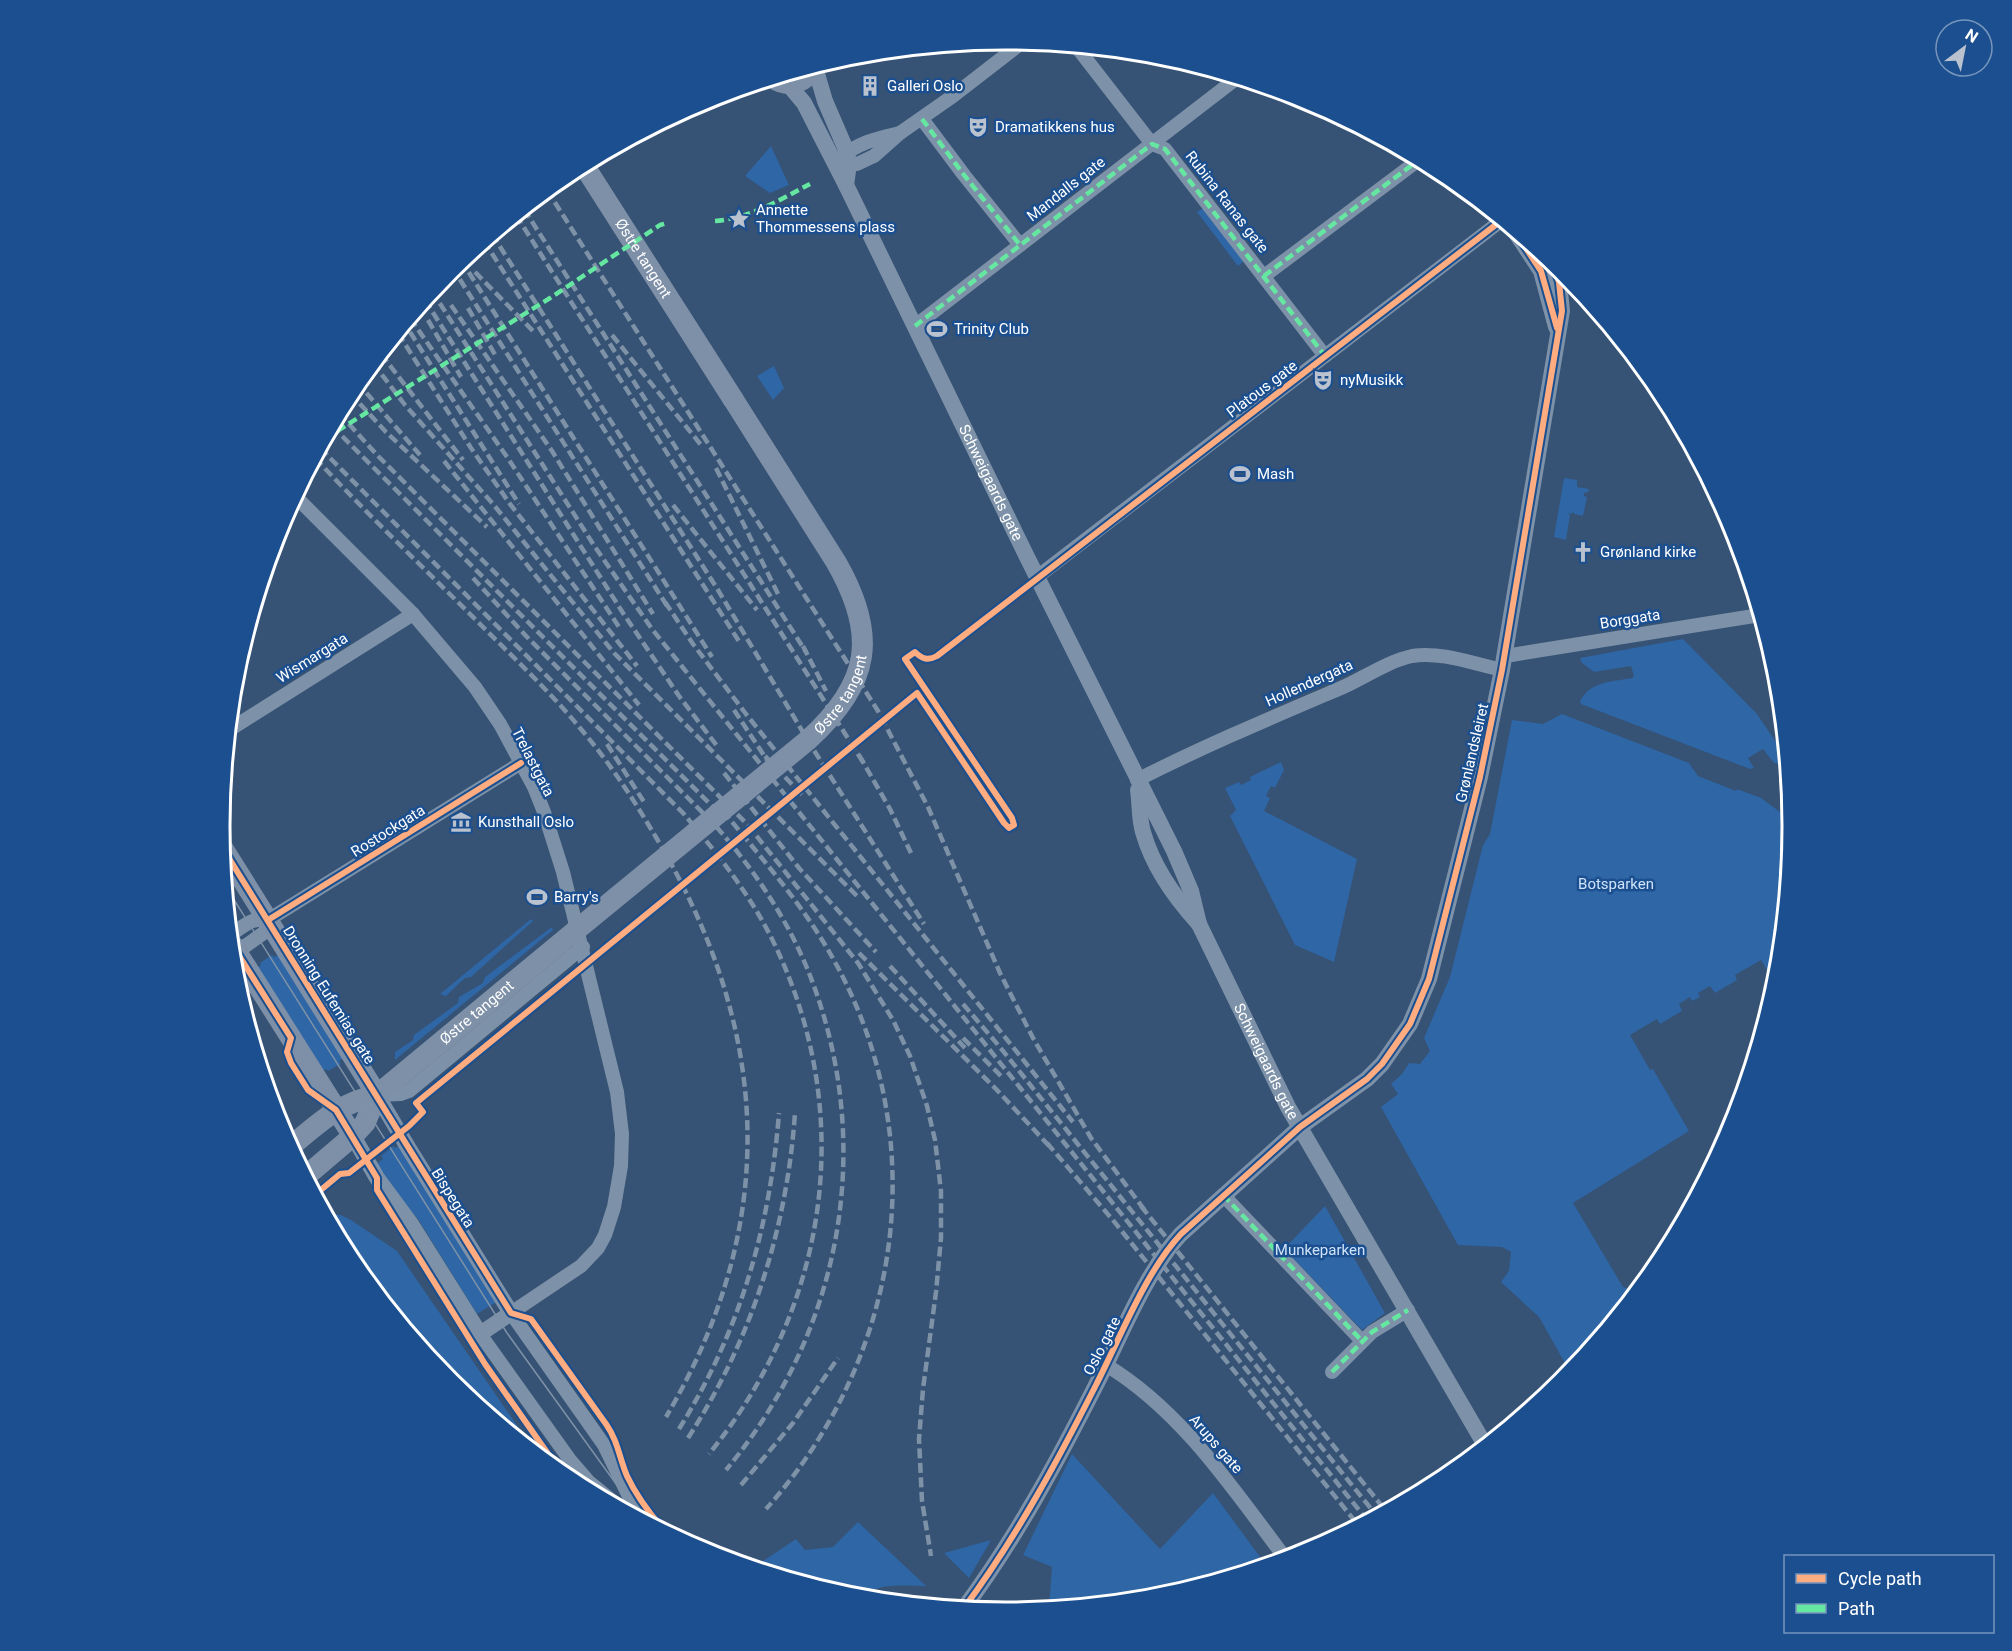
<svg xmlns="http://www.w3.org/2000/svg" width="2012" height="1651" viewBox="0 0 2012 1651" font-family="Roboto,sans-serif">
<rect width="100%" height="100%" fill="#365274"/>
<!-- green -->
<g fill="#2f66a5">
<path d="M771 146 789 185 770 193 745 176Z"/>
<path d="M1205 207 1245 260 1238 266 1197 212Z"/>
<path d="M774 366 784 388 773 400 757 376Z"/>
<path d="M1564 478 1577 480V487L1589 489 1588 492 1584 493V496L1587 497 1583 516 1574 514 1573 511 1572 514 1568 513 1570 515 1566 540 1554 537Z"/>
<path d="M1683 639 1757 714 1786 757 1787 765 1774 763 1763 749 1748 758 1754 768 1750 769 1581 704 1580 701C1591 681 1611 682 1632 678L1634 676 1631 666 1594 672 1582 663 1580 658Z"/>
<path d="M1562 714 1689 763 1698 776 1736 791 1737 789 1761 798 1792 821V826L1776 985 1761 960 1735 975 1737 980 1715 993 1710 986 1698 993 1700 997 1692 1001 1690 997 1679 1004 1682 1011 1660 1024 1657 1019 1630 1035 1650 1070 1653 1069 1689 1131 1573 1203 1623 1287 1635 1292 1570 1372 1539 1317 1501 1282 1509 1271 1511 1252 1502 1247 1458 1245 1381 1107 1398 1094 1391 1084 1402 1074 1409 1063 1420 1064 1430 1051 1424 1038 1450 977 1483 845 1490 834 1512 720 1543 724Z"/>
<path d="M1281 762 1284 770 1275 788 1271 786 1266 796 1270 798 1264 811 1357 859 1334 962 1295 945 1230 816 1236 810 1225 788 1239 782 1241 785 1251 780 1250 777Z"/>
<path d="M531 919 533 921 471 977 465 978 446 996 440 994Z"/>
<path d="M552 927 553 930 395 1060V1052L413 1040 414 1035 458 1003 459 997 483 983 485 977Z"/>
<path d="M280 954 345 1057 339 1061 341 1064 328 1071 326 1069 321 1072 256 969 261 965 260 963 272 955 274 957Z"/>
<path d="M400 1145 498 1301 477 1314 418 1219 392 1190 375 1165 383 1159 381 1156 393 1146 395 1148Z"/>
<path d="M1325 1206 1385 1313 1362 1330 1284 1249Z"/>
<path d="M325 1213 341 1215 351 1220 397 1251 534 1450 450 1381 352 1262Z"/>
<path d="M1072 1454 1160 1549 1213 1493 1266 1565 1159 1597 1049 1608 1052 1567 1023 1555Z"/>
<path d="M858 1522 926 1586C906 1586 876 1582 860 1598L852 1597 754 1567 796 1539 805 1550 833 1547Z"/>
<path d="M991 1540 969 1578 944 1553Z"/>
</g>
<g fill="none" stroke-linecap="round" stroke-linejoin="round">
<!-- minor -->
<g stroke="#7d92a8" stroke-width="14">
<path d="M1076 46 1152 144 1165 149 1325 356"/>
<path d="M922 119 964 175 1020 245"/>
<path d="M839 159C857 143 877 138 900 133"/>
<path d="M840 163 857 164 874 156 900 133 953 96 1024 41"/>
<path d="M1264 276 1420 159"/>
<path d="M915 326 1237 78"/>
<path d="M295 496 413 614 475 687 500 724 534 787 544 812 563 872 617 1092 622 1134 621 1166 614 1207 605 1235 598 1248 581 1266 511 1313 604 1445 639 1517"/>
<path d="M1037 577 1502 220"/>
<path d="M1505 656 1760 615"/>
<path d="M229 730 413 614"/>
<path d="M1137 780C1204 746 1273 717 1341 688 1364 678 1388 661 1412 656 1441 651 1474 664 1502 670"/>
<path d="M231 944 244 947 265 932 268 920"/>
<path d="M232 944 233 933C247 924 251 918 268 920L521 763"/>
<path d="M377 1095 401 1094 409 1091 583 947"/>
<path d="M1223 1195 1362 1341"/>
<path d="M480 1334 570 1460 589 1482 616 1504"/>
<path d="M1106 1365C1182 1411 1233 1489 1286 1559"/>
<path d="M1332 1372 1372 1332 1408 1310"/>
</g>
<!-- tertiary -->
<g stroke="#7d92a8" stroke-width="16">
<path d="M815 67 825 101 847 152 849 164 846 185"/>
<path id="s1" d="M788 84 804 103 846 185 1026 555 1174 851 1191 891 1199 924"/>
<path d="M1514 230 1541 271 1556 327"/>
<path id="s2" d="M1138 790C1140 803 1139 819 1143 832 1153 867 1175 898 1199 924L1288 1107 1485 1445"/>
<path d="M353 1136 377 1178 411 1224 480 1334 511 1313 409 1149 377 1095"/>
<path d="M964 1608C1016 1538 1057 1462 1096 1385 1120 1338 1146 1271 1181 1234L1300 1127 1367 1079 1382 1064 1410 1024 1429 979 1480 777 1502 670 1562 311 1559 282 1552 261"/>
</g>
<!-- trunk -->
<g stroke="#7e90a7" stroke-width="21">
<path d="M773 78C789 89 807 82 816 65"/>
<path id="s3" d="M583 164 733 399"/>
<path d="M222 847 377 1095"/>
<path d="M231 943 353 1136"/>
<path id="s4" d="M290 1147C319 1123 339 1103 377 1095L574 932"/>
<path d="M306 1176 353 1136 365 1123 377 1095"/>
</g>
<!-- tram -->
<path stroke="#7e92a7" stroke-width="1.5" d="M226 887 507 1333 640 1517"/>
<!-- rail -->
<g stroke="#7e92a7" stroke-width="4.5" stroke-dasharray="10 4.5" stroke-linecap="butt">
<path d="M547 190 878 711 928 807 1000 973 1033 1038 1091 1138 1146 1212"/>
<path d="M524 209 806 652"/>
<path d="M516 215 863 762"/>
<path d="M492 234 718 590 810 744 924 924"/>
<path d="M484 241 740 643"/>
<path d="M461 260 712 657"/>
<path d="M452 267 669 609"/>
<path d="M475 272 536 334"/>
<path d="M432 291 595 547 652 629 1367 1520"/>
<path d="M425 300 623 613 679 696 717 746"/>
<path d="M451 305 552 451 653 614"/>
<path d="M468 308 497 358"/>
<path d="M410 318 507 457 621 630"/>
<path d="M428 320 461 377"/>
<path d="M410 332 519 504"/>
<path d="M398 333 471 448 510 504 637 666"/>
<path d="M612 335 701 445"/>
<path d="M381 354 463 460"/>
<path d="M373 363 405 405 493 504 614 653 858 897"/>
<path d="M357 382 420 455"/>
<path d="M350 393 386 432 487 527"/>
<path d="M339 413 378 456 747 824 858 963 893 1020 910 1056 927 1106 935 1140 941 1191V1238L936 1292 923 1389 919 1439 922 1501 931 1556"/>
<path d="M332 426 725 819"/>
<path d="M320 448 683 813C717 853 749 893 772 939 858 1113 829 1306 709 1454"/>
<path d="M315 458C370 517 429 573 486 630 518 662 551 693 580 728 610 763 634 800 657 839 771 1031 781 1222 666 1417"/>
<path d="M444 461 639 705"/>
<path d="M716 468 778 594"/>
<path d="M673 505 757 610"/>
<path d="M473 578 526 636 714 824C752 867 785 915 807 968 877 1140 844 1328 726 1470"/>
<path d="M665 602 693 644 746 714 1073 1122"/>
<path d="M803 646 826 691"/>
<path d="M734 710 767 760"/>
<path d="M607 744 644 802"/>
<path d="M859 755 890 809 911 853"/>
<path d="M765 756 804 797"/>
<path d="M724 773 799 868 876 952"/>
<path d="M723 811C763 860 806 908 836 964 934 1144 901 1358 766 1509"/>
<path d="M859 953 996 1089 1052 1149"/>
<path d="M890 966 965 1048"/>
<path d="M963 1004 999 1046 1376 1515"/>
<path d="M963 1038 1003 1078"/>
<path d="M1047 1143 1112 1219 1358 1525"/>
<path d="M1141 1206 1385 1510"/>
<path d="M679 1429C740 1331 770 1228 779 1113"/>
<path d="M688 1438C751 1341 787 1229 795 1113"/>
<path d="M741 1485 793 1423 838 1358"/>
</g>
<!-- trunk-bridge -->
<path stroke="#7e90a7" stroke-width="21" id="s5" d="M574 932 808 740C871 683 878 635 836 562L733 399"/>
<!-- quiet -->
<g stroke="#66e7a1" stroke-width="4.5" stroke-dasharray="9 4.5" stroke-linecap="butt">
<path d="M922 119 964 175 1020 245"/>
<path d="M715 221C751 218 779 200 810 184"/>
<path d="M1264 276 1420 159"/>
<path d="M915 326 1152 144 1165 149 1325 356"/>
<path d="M326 438 550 298 660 225 667 223"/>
<path d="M1223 1195 1362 1341"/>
<path d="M1332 1372 1372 1332 1408 1310"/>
</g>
<!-- cycleway casing -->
<g stroke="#1b4f8f" stroke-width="10">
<g id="cycleway">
<path d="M1514 230 1541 271 1557 328"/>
<path d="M222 847 511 1313 531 1319 606 1424C618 1441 619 1457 627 1476 636 1495 650 1514 664 1530"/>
<path d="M268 920 521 763"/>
<path d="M231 943 291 1038 287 1052 291 1063 308 1090 336 1110 377 1178V1190L485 1364 553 1461 572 1481"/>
<path d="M316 1194 340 1174 349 1173 409 1126 423 1112 416 1103 917 693 1004 823 1009 828 1014 825 1012 818 905 659 915 652C922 659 928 661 937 656L1502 220"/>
<path d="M964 1608C1016 1538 1057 1462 1096 1385 1120 1338 1146 1271 1181 1234L1300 1127 1367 1079 1382 1064 1410 1024 1429 979 1480 777 1502 670 1562 311 1559 282 1552 261"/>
</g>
</g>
<!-- cycleway -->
<use href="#cycleway" stroke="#ffac80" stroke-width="6"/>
</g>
<!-- icons -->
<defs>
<g id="building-bare" transform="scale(1.62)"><path d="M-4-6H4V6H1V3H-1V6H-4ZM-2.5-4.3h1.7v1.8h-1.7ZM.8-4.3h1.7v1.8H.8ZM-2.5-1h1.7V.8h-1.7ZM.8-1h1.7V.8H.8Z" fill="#b9c2ce" stroke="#1b4f8f" stroke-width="2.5" paint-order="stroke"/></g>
<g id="theatre-bare" transform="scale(1.62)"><path d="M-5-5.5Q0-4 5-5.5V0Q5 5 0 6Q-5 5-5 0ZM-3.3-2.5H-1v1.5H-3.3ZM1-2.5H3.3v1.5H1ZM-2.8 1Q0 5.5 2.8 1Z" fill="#b9c2ce" stroke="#1b4f8f" stroke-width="2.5" paint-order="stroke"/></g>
<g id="sight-bare" transform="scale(1.62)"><path d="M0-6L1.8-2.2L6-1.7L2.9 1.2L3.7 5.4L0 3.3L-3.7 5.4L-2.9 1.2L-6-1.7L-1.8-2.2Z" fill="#b9c2ce" stroke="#1b4f8f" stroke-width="2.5" paint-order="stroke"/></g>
<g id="stadium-bare" transform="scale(1.62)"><path d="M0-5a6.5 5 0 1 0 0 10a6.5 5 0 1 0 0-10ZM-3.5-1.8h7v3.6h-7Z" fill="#b9c2ce" stroke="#1b4f8f" stroke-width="2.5" paint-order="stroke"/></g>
<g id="church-bare" transform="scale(1.62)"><path d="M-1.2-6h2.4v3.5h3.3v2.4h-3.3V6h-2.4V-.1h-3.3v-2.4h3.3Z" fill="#b9c2ce" stroke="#1b4f8f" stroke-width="2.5" paint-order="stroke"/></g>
<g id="museum-bare" transform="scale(1.62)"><path d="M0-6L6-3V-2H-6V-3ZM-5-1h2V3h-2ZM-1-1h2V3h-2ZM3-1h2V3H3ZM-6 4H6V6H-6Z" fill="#b9c2ce" stroke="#1b4f8f" stroke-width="2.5" paint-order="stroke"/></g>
</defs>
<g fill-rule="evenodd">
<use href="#building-bare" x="870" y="86"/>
<use href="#theatre-bare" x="978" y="127"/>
<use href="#sight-bare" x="739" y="219"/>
<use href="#stadium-bare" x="937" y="329"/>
<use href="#theatre-bare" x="1323" y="380"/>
<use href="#stadium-bare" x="1240" y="474"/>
<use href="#church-bare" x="1583" y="552"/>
<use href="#museum-bare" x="461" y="822"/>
<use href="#stadium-bare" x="537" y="897"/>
</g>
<g text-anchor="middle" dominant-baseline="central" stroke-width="5" stroke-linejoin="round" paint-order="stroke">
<!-- poi labels -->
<g font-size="15" fill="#fff" stroke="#1b4f8f" text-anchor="start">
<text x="887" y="86">Galleri Oslo</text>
<text x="995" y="127">Dramatikkens hus</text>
<text x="756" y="210">Annette<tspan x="756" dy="17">Thommessens plass</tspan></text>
<text x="954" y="329">Trinity Club</text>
<text x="1340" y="380">nyMusikk</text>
<text x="1257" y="474">Mash</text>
<text x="1600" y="552">Grønland kirke</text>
<text x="478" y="822">Kunsthall Oslo</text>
<text x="554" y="897">Barry's</text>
</g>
<!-- street labels -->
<g font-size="15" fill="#fff" stroke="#1b4f8f">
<text transform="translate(1066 189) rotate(-38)">Mandalls gate</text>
<text transform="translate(1227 202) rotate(52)">Rubina Ranas gate</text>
<text stroke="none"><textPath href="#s3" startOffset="112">Østre tangent</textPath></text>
<text transform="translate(1262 389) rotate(-37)">Platous gate</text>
<text stroke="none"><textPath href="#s1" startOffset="448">Schweigaards gate</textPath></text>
<text transform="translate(1630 619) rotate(-9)">Borggata</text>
<text transform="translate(312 658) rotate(-32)">Wismargata</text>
<text transform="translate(1309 683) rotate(-24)">Hollendergata</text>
<text stroke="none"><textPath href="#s5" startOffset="360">Østre tangent</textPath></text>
<text transform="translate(1472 753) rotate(-77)">Grønlandsleiret</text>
<text transform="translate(533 762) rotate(63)">Trelastgata</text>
<text transform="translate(388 831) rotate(-32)">Rostockgata</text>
<text transform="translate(329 995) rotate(58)">Dronning Eufemias gate</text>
<text stroke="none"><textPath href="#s4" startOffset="232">Østre tangent</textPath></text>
<text stroke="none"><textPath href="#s2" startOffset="304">Schweigaards gate</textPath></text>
<text transform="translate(453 1198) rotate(58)">Bispegata</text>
<text transform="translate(1102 1346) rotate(-63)">Oslo gate</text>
<text transform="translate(1216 1444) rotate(49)">Arups gate</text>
</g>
<!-- park labels -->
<g font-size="15" fill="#cfe3fa" stroke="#1b4f8f">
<text x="1616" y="884">Botsparken</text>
<text x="1320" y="1250">Munkeparken</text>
</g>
</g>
<!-- crop -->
<path d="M0 0H2012V1651H0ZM230 826a776 776 0 1 1 1552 0a776 776 0 1 1-1552 0Z" fill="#1b4f8f" fill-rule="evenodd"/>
<path fill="none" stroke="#fff" stroke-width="3" d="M230 826a776 776 0 1 1 1552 0a776 776 0 1 1-1552 0Z"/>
<!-- legend -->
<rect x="1784" y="1555" width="210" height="78" fill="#1b4f8f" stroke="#7695bc" stroke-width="1.5"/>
<rect x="1796" y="1574" width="30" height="9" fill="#ffac80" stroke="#7695bc" stroke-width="1.5"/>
<text x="1838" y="1585" font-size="18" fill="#ffffff">Cycle path</text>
<rect x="1796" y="1604" width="30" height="9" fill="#66e7a1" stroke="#7695bc" stroke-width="1.5"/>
<text x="1838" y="1615" font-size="18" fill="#ffffff">Path</text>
<!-- north arrow -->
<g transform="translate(1964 48) rotate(32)"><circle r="28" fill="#1b4f8f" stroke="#7695bc" stroke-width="1.5"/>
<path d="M0-4.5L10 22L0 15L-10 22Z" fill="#b9c2ce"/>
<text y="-9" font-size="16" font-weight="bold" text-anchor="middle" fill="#ffffff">N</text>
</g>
</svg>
